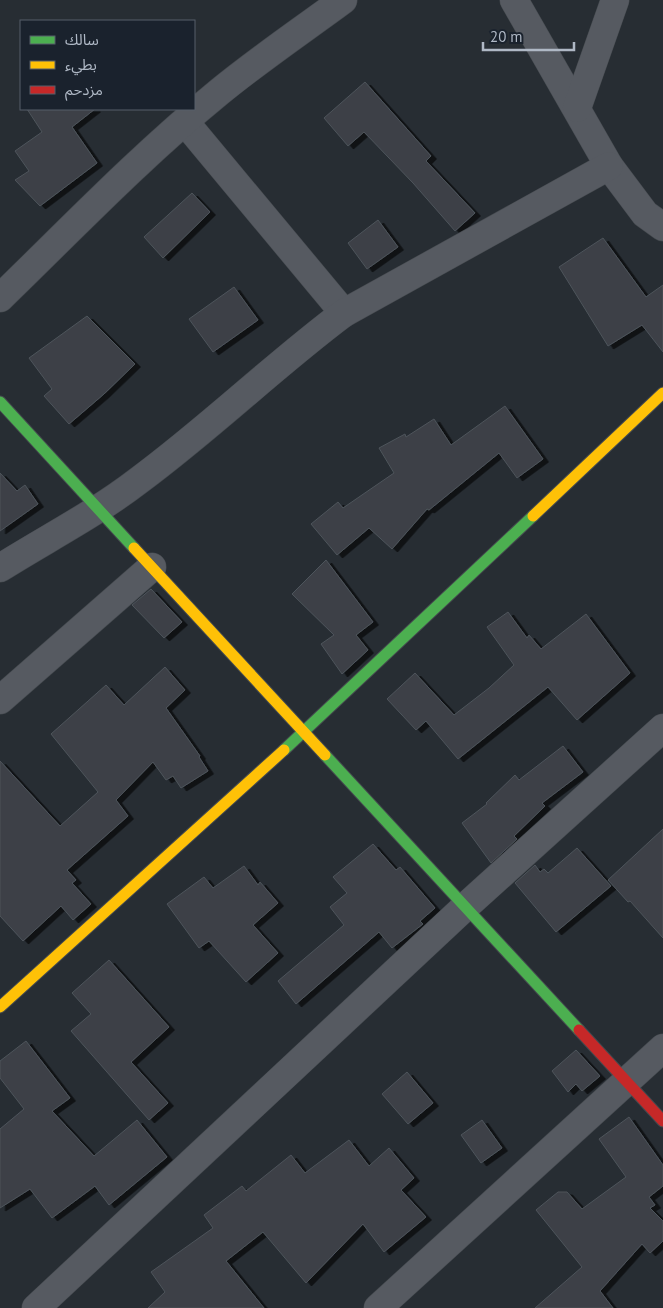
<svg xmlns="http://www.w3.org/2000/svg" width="663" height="1308" viewBox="0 0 663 1308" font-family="'PT Sans','Noto Sans Arabic',sans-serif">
<defs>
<filter id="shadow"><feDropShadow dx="5.5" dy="3" stdDeviation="0" flood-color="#0009"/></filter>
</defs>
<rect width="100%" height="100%" fill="#272d33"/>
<!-- building -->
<g fill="#3c4147" stroke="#4e545b" filter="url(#shadow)">
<path d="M365 82 431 156 426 161 475 213 455 231 413 183 364 132 348 146 324 118Z"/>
<path d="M27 109H95L72 127 97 163 40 206 15 180 29 171 15 151 42 132Z"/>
<path d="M192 193 210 212 163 258 144 237Z"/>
<path d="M378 220 398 247 367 269 348 243Z"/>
<path d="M603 238 646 297 663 285V352L642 325 608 346 559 267Z"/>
<path d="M234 287 258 320 213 352 189 319Z"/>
<path d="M87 316 135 364 104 394 69 424 44 396 52 389 29 358Z"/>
<path d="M505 406 543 459 517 478 499 453 429 510 427 509 392 549 369 528 337 555 311 524 338 502 343 508 394 473 379 448 405 434 406 437 434 419 451 445Z"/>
<path d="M0 473 17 491 25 485 38 504 0 531Z"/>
<path d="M326 560 373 622 356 635 368 650 342 674 321 644 334 635 292 594Z"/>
<path d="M151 589 182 622 164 638 132 605Z"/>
<path d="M508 612 527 638 529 635 541 649 586 614 630 673 577 720 548 687 458 759 426 721 416 730 387 699 415 673 454 715 489 688 514 665 487 627Z"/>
<path d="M165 667 185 690 166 708 200 756 199 757 208 771 181 788 173 776 166 780 153 762 116 800 128 816 67 870 76 880 72 883 91 904 73 920 61 906 23 941 0 916V761L60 826 98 792 51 734 106 685 124 705Z"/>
<path d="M563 746 583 772 542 803 545 806 514 836 517 839 491 863 462 823 487 804 486 803 515 775 519 780Z"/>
<path d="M663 829V938L630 901 628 902 608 880Z"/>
<path d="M373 844 396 870 400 867 435 908 420 921 423 924 392 948 379 932 296 1004 278 981 344 925 330 907 347 893 333 877Z"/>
<path d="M577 848 611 886 556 932 515 883 535 865 540 872 544 869 548 873Z"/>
<path d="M244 866 258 885 260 882 278 903 253 925 278 953 246 982 209 941 199 948 167 904 204 877 213 888Z"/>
<path d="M109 960 169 1027 131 1062 168 1103 149 1120 71 1031 91 1014 72 993Z"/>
<path d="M26 1041 70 1098 52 1111 94 1156 137 1120 167 1157 109 1205 95 1186 52 1218 30 1189 0 1208V1129L24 1109 0 1078V1061Z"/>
<path d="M576 1050 600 1076 582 1091 576 1084 568 1092 552 1071Z"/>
<path d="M407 1072 433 1103 408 1124 382 1094Z"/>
<path d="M629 1117 663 1165V1186L649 1197 655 1205 650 1208 663 1221V1241L650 1253 642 1244 600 1291 613 1308H535L582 1267 536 1210 558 1192H567L582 1209 626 1177 599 1139Z"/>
<path d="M482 1120 502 1148 481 1163 461 1135Z"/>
<path d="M349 1140 369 1166 389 1148 414 1178 401 1190 426 1217 384 1252 363 1224 306 1283 263 1232 226 1261 264 1308H148L165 1292 151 1272 213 1228 204 1215 242 1186 246 1191 291 1155 305 1173Z"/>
</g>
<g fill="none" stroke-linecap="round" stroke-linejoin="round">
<!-- street casing -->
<g stroke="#44494e" stroke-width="29">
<g id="street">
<path d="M514 0 609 166 645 214 663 227"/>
<path d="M577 108 615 0"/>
<path d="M185 122 344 313"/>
<path d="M0 298C71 229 141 156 218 93 258 60 301 31 343 0"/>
<path d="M0 568C46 539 95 514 138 481 210 428 273 366 344 313L609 166"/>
<path d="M0 700 152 567"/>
<path d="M36 1308 465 907 663 728"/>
<path d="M378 1308 663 1048"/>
</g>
</g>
<!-- fast casing -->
<g stroke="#44494e" stroke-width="13">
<g id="fast">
<path d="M0 402 134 548"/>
<path d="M284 750 533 516"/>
<path d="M325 755 579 1030"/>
</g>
</g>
<!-- slow casing -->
<g stroke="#44494e" stroke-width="13">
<g id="slow">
<path d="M533 516 663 393"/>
<path d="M134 548 325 755"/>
<path d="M0 1007 284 750"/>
</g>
</g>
<!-- jam casing -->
<g stroke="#44494e" stroke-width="13">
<path id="jam" d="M579 1030 663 1121"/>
</g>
<!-- street -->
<use href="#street" stroke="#565a61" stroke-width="28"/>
<!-- fast -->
<use href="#fast" stroke="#4caf50" stroke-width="11"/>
<!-- slow -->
<use href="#slow" stroke="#ffc107" stroke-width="11"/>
<!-- jam -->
<use href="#jam" stroke="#c62828" stroke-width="11"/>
</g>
<!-- legend -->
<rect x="20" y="20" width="175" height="90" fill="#1a222d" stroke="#565e6a"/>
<rect x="30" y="36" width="25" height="8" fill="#4caf50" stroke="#565e6a"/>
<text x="65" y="45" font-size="15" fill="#afb8c5">سالك</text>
<rect x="30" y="61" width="25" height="8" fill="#ffc107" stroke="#565e6a"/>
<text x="65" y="70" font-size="15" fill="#afb8c5">بطيء</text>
<rect x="30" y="86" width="25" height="8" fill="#c62828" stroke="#565e6a"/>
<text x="65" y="95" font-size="15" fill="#afb8c5">مزدحم</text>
<!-- scale -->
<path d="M483 42v8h91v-8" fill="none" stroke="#afb8c5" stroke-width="2.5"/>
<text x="490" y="42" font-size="15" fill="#afb8c5" stroke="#1a222d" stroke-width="4" paint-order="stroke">20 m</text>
</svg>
